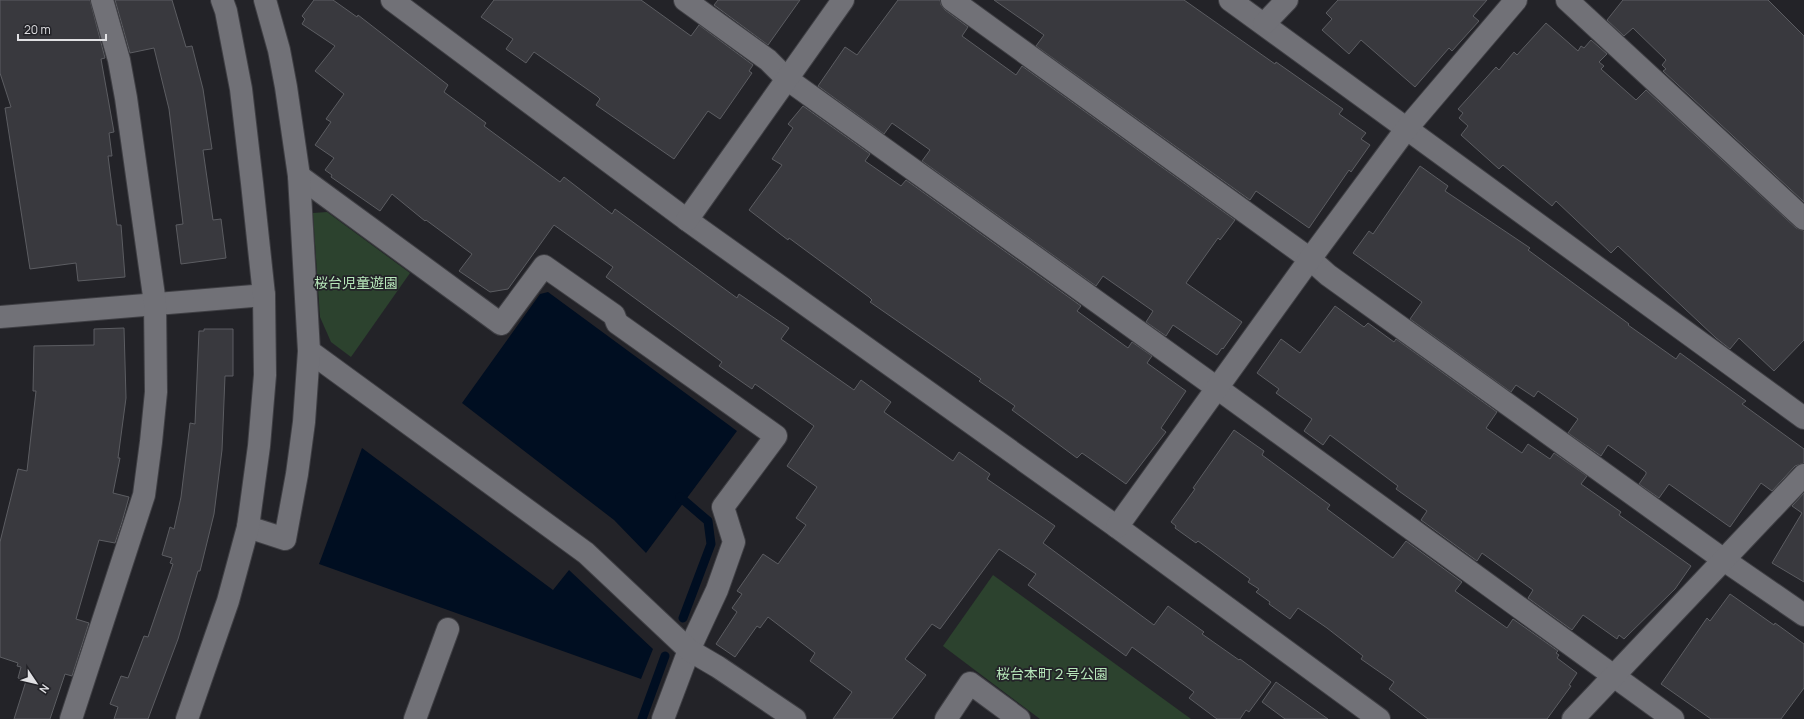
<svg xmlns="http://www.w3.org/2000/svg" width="1804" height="719" viewBox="0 0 1804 719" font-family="Manrope,'Noto Sans JP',sans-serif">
<rect width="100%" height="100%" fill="#232328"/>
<!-- green -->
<g fill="#2c422e">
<path d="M327 212 410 273 351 357 331 342 320 317 313 213Z"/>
<path d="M993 575 1191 719H1040L943 646Z"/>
</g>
<!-- water -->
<g fill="#000e21">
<path d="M548 292 737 431 646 553 614 520 462 403 540 294Z"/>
<path d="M362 448 553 590 569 570 653 649 641 679 319 564Z"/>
</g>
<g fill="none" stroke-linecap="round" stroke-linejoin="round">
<!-- stream -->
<g stroke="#000e21" stroke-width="9">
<path d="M680 497 708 521 711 544 683 618"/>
<path d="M642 719 665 656"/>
</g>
</g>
<!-- building -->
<g fill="#39393e" stroke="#5c5d62">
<path d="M0 0H90L105 58 101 59 114 132 109 133 112 156H108L117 225H121L125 277 78 281 76 263 30 269 5 108 11 107 0 73Z"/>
<path d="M115 0H172L186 47 192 46 203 89 212 149 203 150 213 220 221 219 226 258 181 264 176 225 183 224 169 109 154 48 130 53Z"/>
<path d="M314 0H333L357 17 358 15 448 85 444 92 486 123 484 126 560 182 564 177 612 214 615 209 737 298 739 294 789 328 781 339 854 390 861 380 891 402 884 412 953 461 959 452 990 474 987 479 1055 526 1043 543 1154 625 1168 606 1204 632 1202 634 1239 660 1240 659 1271 682 1249 712 1246 710 1240 719H1217L1189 698 1194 692 1132 647 1126 656 1028 585 1036 574 999 549 940 629 932 624 905 659 926 675 892 719H833L852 692 810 661 815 653 768 617 760 628 757 626 735 657 716 644 737 612 732 608 742 594 737 591 763 554 778 564 806 525 796 518 817 487 787 466 814 426 755 384 752 389 719 366 722 362 606 277 613 267 554 225 508 289 490 292 459 271 472 254 426 220 425 221 392 194 380 211 331 177 332 175 325 170 334 158 315 145 331 122 326 119 344 94 315 71 335 46 302 24 305 19 302 16Z"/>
<path d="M494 0H641L691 36 699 25 753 65 749 71 752 73 720 119 708 111 674 159 596 105 600 99 597 96 534 52 526 63 506 49 513 39 481 17Z"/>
<path d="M718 0H800L768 45 714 5Z"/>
<path d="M898 0H940L941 5 945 10 968 27 962 36 1016 75 1022 66 1235 220 1220 240 1218 238 1186 283 1242 322 1223 349 1222 348 1217 355 1173 325 1166 336 1146 322 1153 311 1103 276 1096 286 922 161 930 150 892 123 884 134 818 86 845 47 857 55Z"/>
<path d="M994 0H1184L1275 64 1276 62 1343 109 1339 114 1366 133 1361 139 1370 145 1351 172 1349 170 1309 228 1256 191 1250 200 1036 46 1044 35Z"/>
<path d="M1338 0H1487L1473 16 1479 21 1452 51 1449 48 1415 87 1361 40 1349 54 1322 30 1332 19 1326 13Z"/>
<path d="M1623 0H1768L1804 36V202L1663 71 1666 69 1662 65 1666 60 1633 28 1624 36 1607 20Z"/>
<path d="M1546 23 1578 51 1581 46 1584 48 1591 40 1607 54 1599 62 1604 66 1601 69 1636 100 1646 90 1796 228 1804 231V340L1774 371 1739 338 1730 349 1716 338 1618 246 1611 253 1556 201 1552 206 1503 165 1499 169 1461 135 1468 126 1459 118 1463 113 1458 109 1496 67 1499 70 1514 52 1517 55Z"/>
<path d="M803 106 870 154 865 161 901 186 906 180 1081 306 1077 311 1128 348 1132 342 1152 356 1147 363 1186 391 1161 428 1166 432 1126 484 1082 453 1077 458 1012 410 1015 406 979 381 981 379 870 302 872 300 869 297 789 238 788 240 749 210 782 165 772 159 793 128 788 124Z"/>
<path d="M1420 166 1448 186 1445 191 1530 248 1528 250 1629 324 1628 325 1676 359 1680 353 1746 401 1742 404 1804 449V463L1795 466 1772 491 1761 483 1730 527 1669 484 1659 498 1639 484 1646 474V472L1608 445 1601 456 1568 433 1578 419 1538 391 1534 397 1516 385 1511 392 1410 319 1422 302 1353 253 1369 231 1373 234Z"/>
<path d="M1335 306 1364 327 1368 323 1394 342 1396 339 1497 412 1486 428 1522 453 1528 444 1550 459 1554 453 1587 476 1581 484 1621 512 1619 515 1691 566 1675 589 1624 639 1619 635 1617 639 1583 615 1572 630 1528 598 1533 590 1482 553 1477 561 1421 520 1427 511 1396 489 1398 486 1330 435 1323 445 1304 431 1312 419 1276 393 1279 389 1257 373 1281 339 1300 353Z"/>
<path d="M124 328 126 398 118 458H120L113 493 129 497 122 522 115 543 99 540 76 619 89 623 72 676 65 674 50 719H14L26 681 18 678 21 667 17 666 18 663 0 657V542L18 469 27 471 36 391H33L34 346 94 345V329Z"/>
<path d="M204 329H233V376H225L222 450 214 514 200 571H198L178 639 148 719H114L118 707 110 704 121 676 128 678 144 636 148 637 173 564 170 563 172 558 162 555 170 527 174 529 181 497 190 423 195 424 199 331H204Z"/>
<path d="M1234 430 1264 451 1262 455 1330 505 1327 509 1393 558 1406 541 1462 582 1455 591 1507 628 1513 619 1558 651 1556 653 1559 655 1557 658 1577 673 1569 685 1571 686 1547 719H1428L1389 689 1394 682 1361 659 1363 656 1327 628 1298 608 1290 619 1269 604 1270 602 1256 592 1259 589 1248 582 1250 579 1198 541 1196 543 1175 528 1176 526 1171 522 1195 489 1193 488Z"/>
<path d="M1804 493V582L1772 563 1802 513 1792 506Z"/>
<path d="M1730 594 1774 625 1775 623 1804 644V688L1781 719H1711L1661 684 1707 618 1710 621Z"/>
<path d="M1276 682 1328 719H1285L1262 702Z"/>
</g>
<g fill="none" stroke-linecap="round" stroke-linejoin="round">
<!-- minor casing -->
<g stroke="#3f3f44" stroke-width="24">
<g id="minor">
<path d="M392 0 687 220 1117 527 1379 719"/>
<path d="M685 0 768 60 787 79 1217 388 1673 719"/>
<path d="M952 0 1310 259 1328 275 1724 560 1804 615"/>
<path d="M1230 0 1804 418"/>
<path d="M1567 0 1804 219"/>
<path d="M1264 24 1287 0"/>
<path d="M299 176 501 324 544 266 614 315 617 323 776 436 723 507 734 542 717 590 689 650 663 719"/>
<path d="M687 220 843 0"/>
<path d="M0 317 264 295"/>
<path d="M309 351 586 553 689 650 718 667 795 719"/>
<path d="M248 527 285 539 297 474 304 422 309 351 299 176 286 87 279 50 265 0"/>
<path d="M1117 527 1310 259 1407 128 1516 0"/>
<path d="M71 719 144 495 151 442 156 392 155 303 126 98 119 60 102 0"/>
<path d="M187 719 228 601 248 527 259 446 265 375 264 295 252 183 241 89 226 11 222 0"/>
<path d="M415 719 448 629"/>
<path d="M946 719 970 683 1019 719"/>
<path d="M1573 719 1804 475"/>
</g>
</g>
<!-- minor -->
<use href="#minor" stroke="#717177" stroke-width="22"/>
</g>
<g text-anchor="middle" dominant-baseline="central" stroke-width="3.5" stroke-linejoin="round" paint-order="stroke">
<!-- park labels -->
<g font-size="14" fill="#b7e7ba" stroke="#232328">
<text x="356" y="282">桜台児童遊園</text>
<text x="1052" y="673">桜台本町２号公園</text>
</g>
</g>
<!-- north arrow -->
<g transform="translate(36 683) rotate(125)" stroke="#232328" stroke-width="3" paint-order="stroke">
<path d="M0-3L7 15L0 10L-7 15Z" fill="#e1e1e4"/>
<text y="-6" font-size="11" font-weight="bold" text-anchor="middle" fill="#e1e1e4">N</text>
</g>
<!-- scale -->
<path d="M18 34v6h88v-6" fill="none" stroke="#e1e1e4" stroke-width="2"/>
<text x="24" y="34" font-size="12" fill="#e1e1e4" stroke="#232328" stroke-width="3" paint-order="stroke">20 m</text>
</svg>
